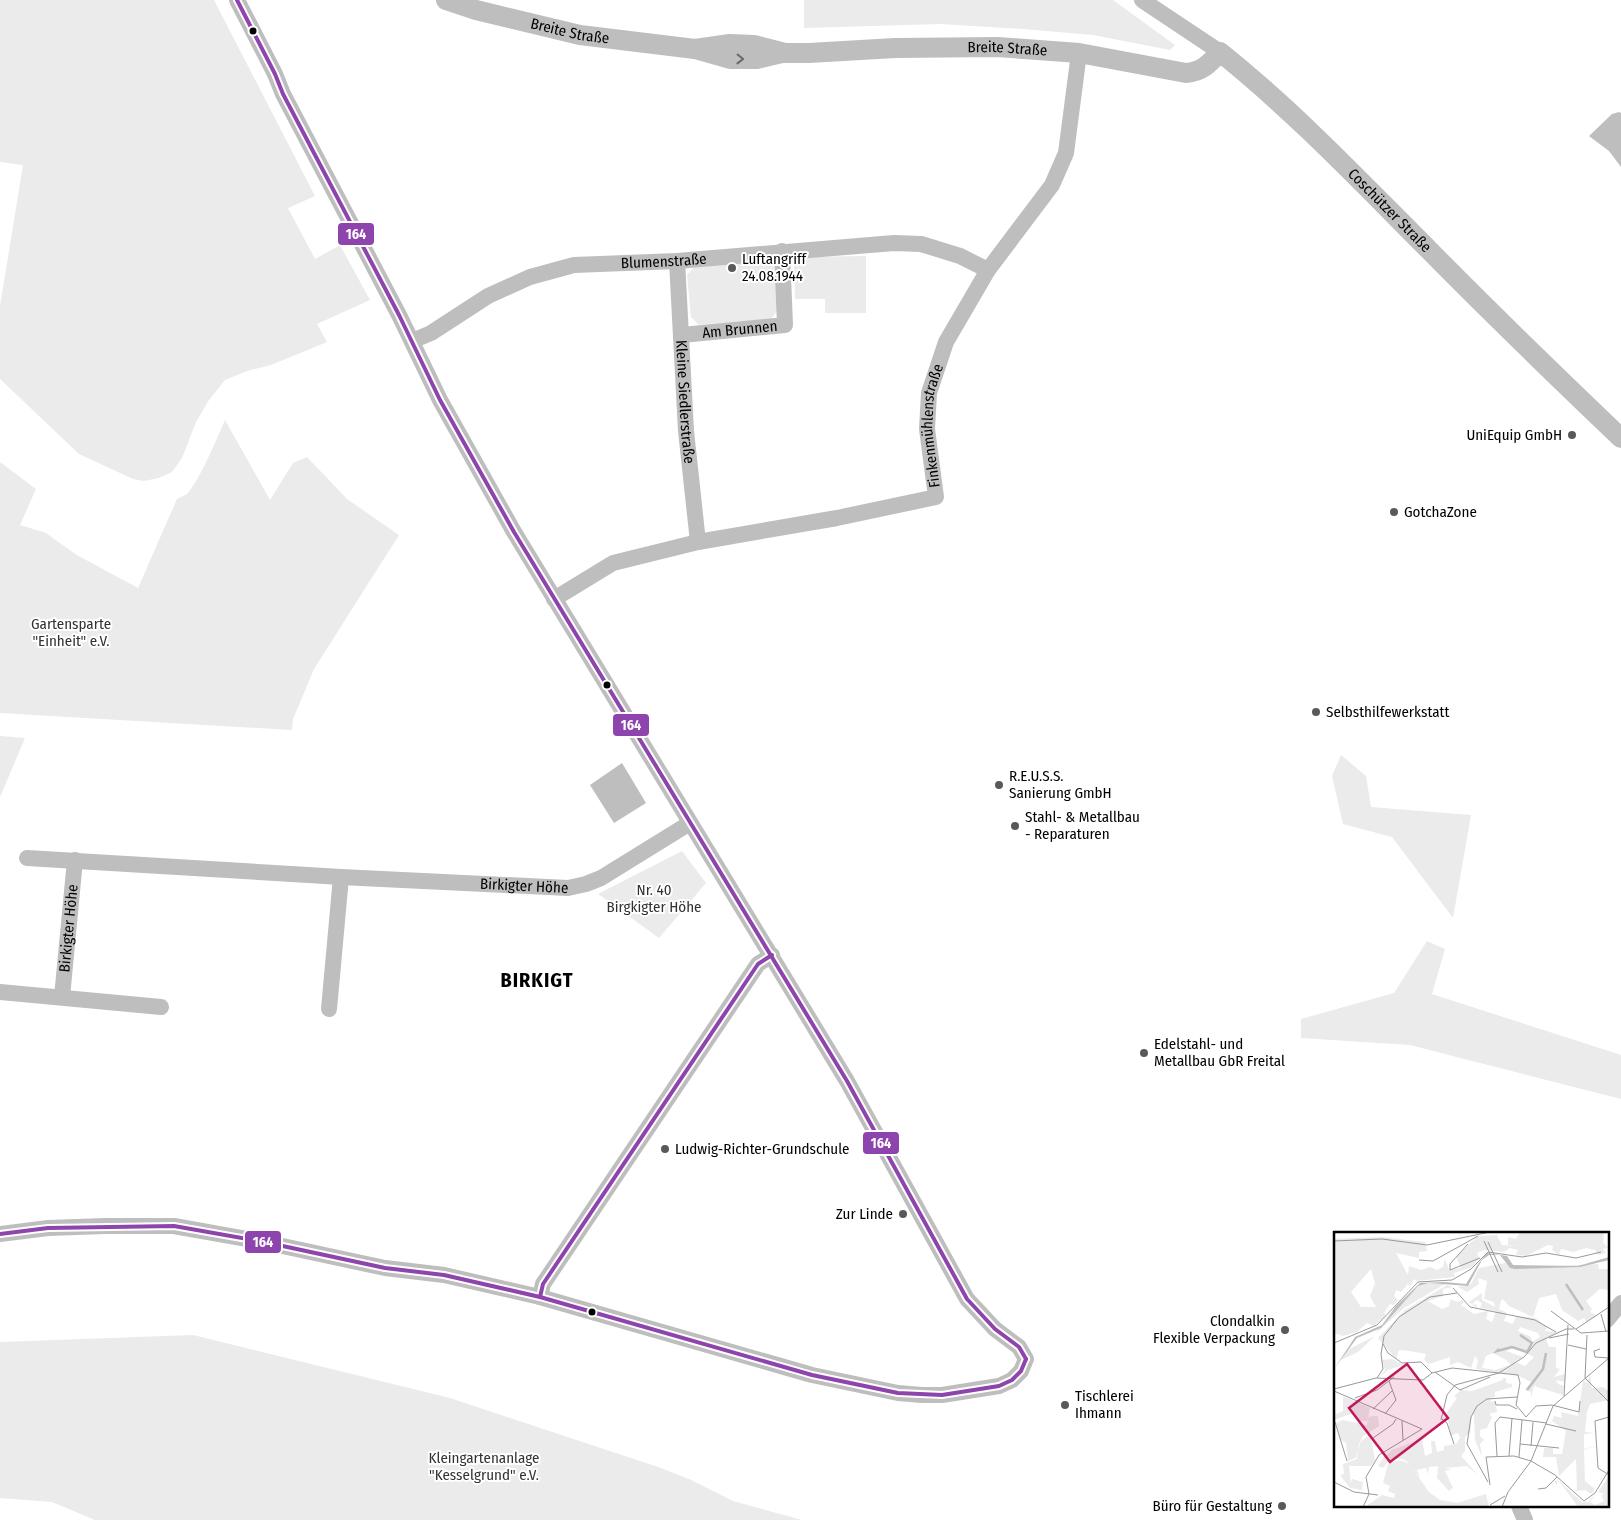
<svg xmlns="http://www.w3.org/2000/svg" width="1621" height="1520" viewBox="0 0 1621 1520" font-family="'Fira Sans Condensed',sans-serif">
<rect width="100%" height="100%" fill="#fff"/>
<!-- green -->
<g fill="#ebebeb">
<path d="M0 0H214L315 196 288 208 315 259 340 245 370 300 317 324 327 342 271 365 247 371 225 380 209 400 196 422 182 458 172 472 159 478 144 481 133 479 79 454 0 379V306L23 165 0 162Z"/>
<path d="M804 0H1113L1175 45 1170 50 1093 35 1023 29 940 24 804 28Z"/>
<path d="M866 256V313H825V299H795L794 257Z"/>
<path d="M764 260 774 267 778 310 771 319 699 325 691 317 687 275 695 266Z"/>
<path d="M225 420 270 500 293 463 307 457 347 499 399 535 314 669 293 719 292 730 0 713V462L36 489 20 525 46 533 75 554 138 588 177 499C180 497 185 496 187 494 201 478 216 440 225 420Z"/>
<path d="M0 736 25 738 0 797Z"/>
<path d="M1341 755 1366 776 1371 807 1471 815 1453 918 1392 837 1343 824 1332 776Z"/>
<path d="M682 851 706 883 659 938 598 894Z"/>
<path d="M1427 941 1445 949 1432 994 1621 1055V1099L1410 1045 1301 1038V1019L1394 993Z"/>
<path d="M193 1335 450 1398 661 1468 689 1479 733 1501 802 1520H95L52 1502 0 1498V1342Z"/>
</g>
<!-- water -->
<g fill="#bebebe">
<path d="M1619 112 1621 113V167L1609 151 1589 136 1612 114Z"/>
<path d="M622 763 646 803 614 823 590 785Z"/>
</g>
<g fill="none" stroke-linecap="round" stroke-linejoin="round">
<!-- minor -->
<g stroke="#bebebe" stroke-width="16">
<path d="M1142 0 1220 52"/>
<path id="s1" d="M677 261 686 431 698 542"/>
<path id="s2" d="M682 335 785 325 782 251"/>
<path id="s3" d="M412 341 431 333 488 296 530 277 574 265 677 261 894 243 921 244 960 256 988 270"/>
<path id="s4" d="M554 599 613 563 698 542 837 518 936 497 927 429 929 393 946 342 988 270 1052 185 1066 153 1079 53"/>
<path id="s5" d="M27 858 341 877 568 888 586 884 601 878 690 823"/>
<path d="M0 992 161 1007"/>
<path id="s6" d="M62 997 75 860"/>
<path d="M329 1009 341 877"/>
<path d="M0 1234 48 1228 105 1226H174L264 1242 385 1268 444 1275 540 1297 812 1375 898 1393 922 1395H942L999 1386 1012 1380 1021 1371 1026 1359 1019 1347 995 1329 967 1299 847 1081 514 532 440 400 399 315 283 94 275 74 237 0"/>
<path d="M540 1297 543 1284 758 964 772 955"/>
<path d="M1607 1320 1621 1303"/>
<path d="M1519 1506 1525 1520"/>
</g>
<!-- tertiary -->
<g stroke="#bebebe" stroke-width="20">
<path id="s7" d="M446 0 476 10 580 35 695 49 730 59H757L782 53"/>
<path id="s8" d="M695 49 730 44 754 45 785 53H809L895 48 997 47 1079 53 1186 73C1202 72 1210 63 1220 52 1295 112 1361 182 1429 250 1492 314 1556 376 1621 438"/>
</g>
<!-- bus-1 casing -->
<g stroke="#fff" stroke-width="8">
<g id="bus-1">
<path d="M237 0 275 74 283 94 399 315 440 400 514 532 847 1081 967 1299 995 1329 1019 1347 1026 1359"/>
<path d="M0 1234 48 1228 174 1226 264 1242 385 1268 444 1275 540 1297 812 1375 898 1393 942 1395 999 1386 1012 1380 1021 1371 1026 1359"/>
<path d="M540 1297 543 1284 758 964 772 955"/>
</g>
</g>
<!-- bus-1 -->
<use href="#bus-1" stroke="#8e44ad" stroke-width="4"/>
</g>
<!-- one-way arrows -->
<defs><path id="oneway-chevron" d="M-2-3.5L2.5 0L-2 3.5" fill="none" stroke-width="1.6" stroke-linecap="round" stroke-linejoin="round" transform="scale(1.25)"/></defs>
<use stroke="#686868" href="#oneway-chevron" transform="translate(740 59) rotate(1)"/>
<!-- markers -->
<g fill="#000" stroke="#fff" stroke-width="2">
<circle cx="253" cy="31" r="4.5"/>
<circle cx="607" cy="685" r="4.5"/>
<circle cx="592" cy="1312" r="4.5"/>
</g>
<g fill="#595959" stroke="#fff" stroke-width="2">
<circle cx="732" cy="268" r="5"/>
<circle cx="1572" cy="435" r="5"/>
<circle cx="1394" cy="512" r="5"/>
<circle cx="1316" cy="712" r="5"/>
<circle cx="999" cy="785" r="5"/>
<circle cx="1015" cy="826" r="5"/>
<circle cx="1144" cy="1053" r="5"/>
<circle cx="665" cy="1149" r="5"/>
<circle cx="903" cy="1214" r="5"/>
<circle cx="1285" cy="1330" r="5"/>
<circle cx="1065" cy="1405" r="5"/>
<circle cx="1282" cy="1506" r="5"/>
</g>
<g text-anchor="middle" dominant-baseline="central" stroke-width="4" stroke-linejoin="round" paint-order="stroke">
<!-- street labels -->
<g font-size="15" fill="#000" stroke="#fff">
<text stroke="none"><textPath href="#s7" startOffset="128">Breite Straße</textPath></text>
<text stroke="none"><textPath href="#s8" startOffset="314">Breite Straße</textPath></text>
<text stroke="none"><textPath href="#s8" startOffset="768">Coschützer Straße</textPath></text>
<text stroke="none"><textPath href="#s3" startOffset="270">Blumenstraße</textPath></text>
<text stroke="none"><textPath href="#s2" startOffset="58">Am Brunnen</textPath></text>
<text stroke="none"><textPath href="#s1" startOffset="141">Kleine Siedlerstraße</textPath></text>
<text stroke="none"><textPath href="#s4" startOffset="471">Finkenmühlenstraße</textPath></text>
<text stroke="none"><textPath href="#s5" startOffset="498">Birkigter Höhe</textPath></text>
<text stroke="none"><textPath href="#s6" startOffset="69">Birkigter Höhe</textPath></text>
</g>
<!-- poi labels -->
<g font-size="15" fill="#000" stroke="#fff" text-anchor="start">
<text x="742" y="259">Luftangriff<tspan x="742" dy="17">24.08.1944</tspan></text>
<text x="1562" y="435" text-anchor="end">UniEquip GmbH</text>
<text x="1404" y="512">GotchaZone</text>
<text x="1326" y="712">Selbsthilfewerkstatt</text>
<text x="1009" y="776">R.E.U.S.S.<tspan x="1009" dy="17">Sanierung GmbH</tspan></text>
<text x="1025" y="817">Stahl- &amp; Metallbau<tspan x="1025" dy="17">- Reparaturen</tspan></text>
<text x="1154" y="1044">Edelstahl- und<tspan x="1154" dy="17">Metallbau GbR Freital</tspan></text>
<text x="675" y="1149">Ludwig-Richter-Grundschule</text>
<text x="893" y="1214" text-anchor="end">Zur Linde</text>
<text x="1275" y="1321" text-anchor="end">Clondalkin<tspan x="1275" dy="17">Flexible Verpackung</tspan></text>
<text x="1075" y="1396">Tischlerei<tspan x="1075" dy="17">Ihmann</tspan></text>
<text x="1272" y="1506" text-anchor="end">Büro für Gestaltung</text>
</g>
<!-- park labels -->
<g font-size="15" fill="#323232" stroke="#fff">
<text x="71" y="624">Gartensparte<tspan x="71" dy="17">"Einheit" e.V.</tspan></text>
<text x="654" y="890">Nr. 40<tspan x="654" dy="17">Birgkigter Höhe</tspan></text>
<text x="484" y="1458">Kleingartenanlage<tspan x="484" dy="17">"Kesselgrund" e.V.</tspan></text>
</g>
<!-- district labels -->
<g font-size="20" font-weight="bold" letter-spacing="1" fill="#000" stroke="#fff">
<text x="537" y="980">BIRKIGT</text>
</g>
</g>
<!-- overview -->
<g transform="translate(1334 1232)">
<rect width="275" height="275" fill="#fff"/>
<path d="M186 0H270L269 10 274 16 269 17 272 21 264 23 261 18 252 16 239 20 227 17 225 23 218 18 219 14 214 13 192 24 182 23 184 18 176 16 170 20 150 18 143 21 145 26 138 35 120 41 121 45 83 49 80 47 76 55 74 52 67 60 62 58 60 64 64 68 60 73 56 72 50 81 52 83 40 94 33 91 23 100 9 104 0 101V7L48 5 91 10 93 19 85 20V26L62 21 74 43 75 34 87 38 96 35 103 38 109 35 111 27 115 38 127 36 122 25 144 4 163 3 168 13 184 14 174 13V5L182 7ZM37 37 41 51 36 64 42 75H27L17 60ZM171 31 186 36 264 32 265 37H275V58L266 57 252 69 258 77 256 80 263 84 252 90 250 86 244 89 228 78 222 62 205 66 199 85 175 74 169 67 167 69 165 77 173 81 170 89 179 92 182 84 201 86 218 98 213 96 211 99 224 100 212 107 215 115H222V136L226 137 220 145 231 142V150L222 148 224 152 230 154 229 163 200 154 197 166V160L191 158 197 150 185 144 142 137 144 129 141 124 137 136 124 130 116 133V125L95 132 90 128 92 122 75 119 65 118 62 127 44 106 71 78 113 53 119 55 109 57V64L94 69 108 77 115 74 117 67 123 70 128 68 130 70 127 73 140 82 154 79 152 87 158 90 162 79 146 76 148 71 143 68 138 72 143 73V76L135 70 148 61V68L161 75 160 70 150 67 153 49 144 46 145 52 133 60 124 55 137 52 145 36ZM186 95 204 101 206 105 198 110 197 105 184 99ZM178 116 196 123 200 125 191 134 181 130 189 125 172 119ZM159 121 172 128 177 133 161 138 148 136 152 124ZM95 51 111 52 70 76 41 102 68 68 84 54ZM41 104 24 120 7 128 13 118ZM58 127 70 133 54 138 46 145 51 138 48 128ZM256 143 258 156 269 155 275 159V168L256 172 253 180 251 200 261 201 250 202V217L261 214 250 218 251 249 261 257 257 262 251 258 240 259 243 257 242 227 225 244 222 225H209L210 216H219V222H228L232 199 218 189 220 184 228 186 227 180 244 184 249 149 253 151ZM169 146H172V151L178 152V155L161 160V165L156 166 157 170 161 169 163 180 155 182 158 185 153 196 146 198V204L150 208 146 212 148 225 141 208 140 183 138 182 136 200 131 205V219L127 224 144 243 133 234 111 236 117 237 111 239 119 256 115 259 103 246 104 234 95 235 94 242 92 236 83 238 86 246 76 233 95 260 106 268 123 271 152 262 155 275H31L48 263 60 266 61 262 54 259 56 254 49 251 54 232 65 228 76 232 69 227H61L54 230 49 236 44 234 49 226 58 218 88 207 91 224 98 221 97 209H101L103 220 110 218V214L122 212 126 206 124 201 116 204 113 180 123 166 120 164 127 158 138 159 169 148ZM9 164 36 176 33 189H25L20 181 0 188V178L2 182 9 179ZM38 184H44L45 194 28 205 22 226 14 229 12 211 6 207 2 191 9 188 33 193 34 185ZM36 201 41 228 37 234H15L17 251 18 247 29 250 28 258 16 256 6 243 10 242 9 232 23 227 25 212ZM275 244V275H244L229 254 223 248V253L220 249 224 248 248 270H254L263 261 256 270 261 273 270 269 267 263 270 262 264 260Z" fill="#ebebeb" fill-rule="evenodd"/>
<path d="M153 21 173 24 179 33 244 34 275 25V28L246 35 181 37 176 36 166 23H155L148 28 134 54 95 51 84 54 47 96 23 106 0 137 21 105 48 93 62 74 86 51 111 50 132 52 144 32Z" fill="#bebebe"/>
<path fill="none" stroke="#bebebe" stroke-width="2.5" d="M232 52 249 78M165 117 163 119 178 115 193 120 198 111 186 103M193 158 209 137 212 121"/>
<path fill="none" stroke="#999" stroke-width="1" d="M0 9 48 7 93 13 156 0M150 9 164 40M154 10 168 40M134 12 116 32V38L146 26M85 28 99 29 144 4M119 56 136 75 201 88 222 100M217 79 247 101 275 99M267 82 272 100M242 97 275 75M215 106 235 102M0 111 43 93 84 50 118 48 137 37 154 20 188 25 212 21 242 26 267 20M49 112 54 121 68 131 87 130 98 141M234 113 252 117M266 117 260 119 261 125 275 126M101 140 126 158 156 145M43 146 49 137 47 122 50 104 65 85 96 65 123 61M251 146 253 103M251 146 275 170M0 157 42 146 89 148 98 141 118 136 184 143 186 151 182 173 192 185 202 174 218 173 245 180 246 169M0 159 88 197 45 223 32 245 35 262 29 275M230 164 234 93M21 166 43 158 60 145M161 169 162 173H175L183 177M39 177 58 159M51 182 62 168 55 149M275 185 261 189 264 236 275 243M108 187 113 191 120 212M107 188 113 163 121 153 165 141 190 125 202 111 232 97H240M68 189 69 208M1 190 13 229M212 192 242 199M39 206 59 192 62 187M186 212 225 216M197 214 199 190M163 224 161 191 166 185 213 191M175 224 178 186M185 225 188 188M0 250 20 260 44 263M154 250 133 212 137 185 143 174 153 167 183 165M156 253 152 225 180 224 197 229 219 174 275 126M204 257 212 256 223 245M156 273 171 264M168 275 174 260 197 229 221 243 250 269 261 261 275 238"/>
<path fill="#c2185b" fill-opacity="0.15" stroke="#c2185b" stroke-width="2.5" d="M73 132 114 186 56 230 15 176Z"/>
<rect width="275" height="275" fill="none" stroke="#000" stroke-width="2.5"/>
</g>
<g stroke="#fff" stroke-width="2">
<rect x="337" y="222" width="38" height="24" rx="5" fill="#8e44ad"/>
<rect x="612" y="713" width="38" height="24" rx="5" fill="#8e44ad"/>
<rect x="862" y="1131" width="38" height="24" rx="5" fill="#8e44ad"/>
<rect x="244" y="1230" width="38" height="24" rx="5" fill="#8e44ad"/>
</g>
<g font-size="14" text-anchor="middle" font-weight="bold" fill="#fff">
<text x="356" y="239">164</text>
<text x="631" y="730">164</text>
<text x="881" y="1148">164</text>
<text x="263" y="1247">164</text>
</g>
</svg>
